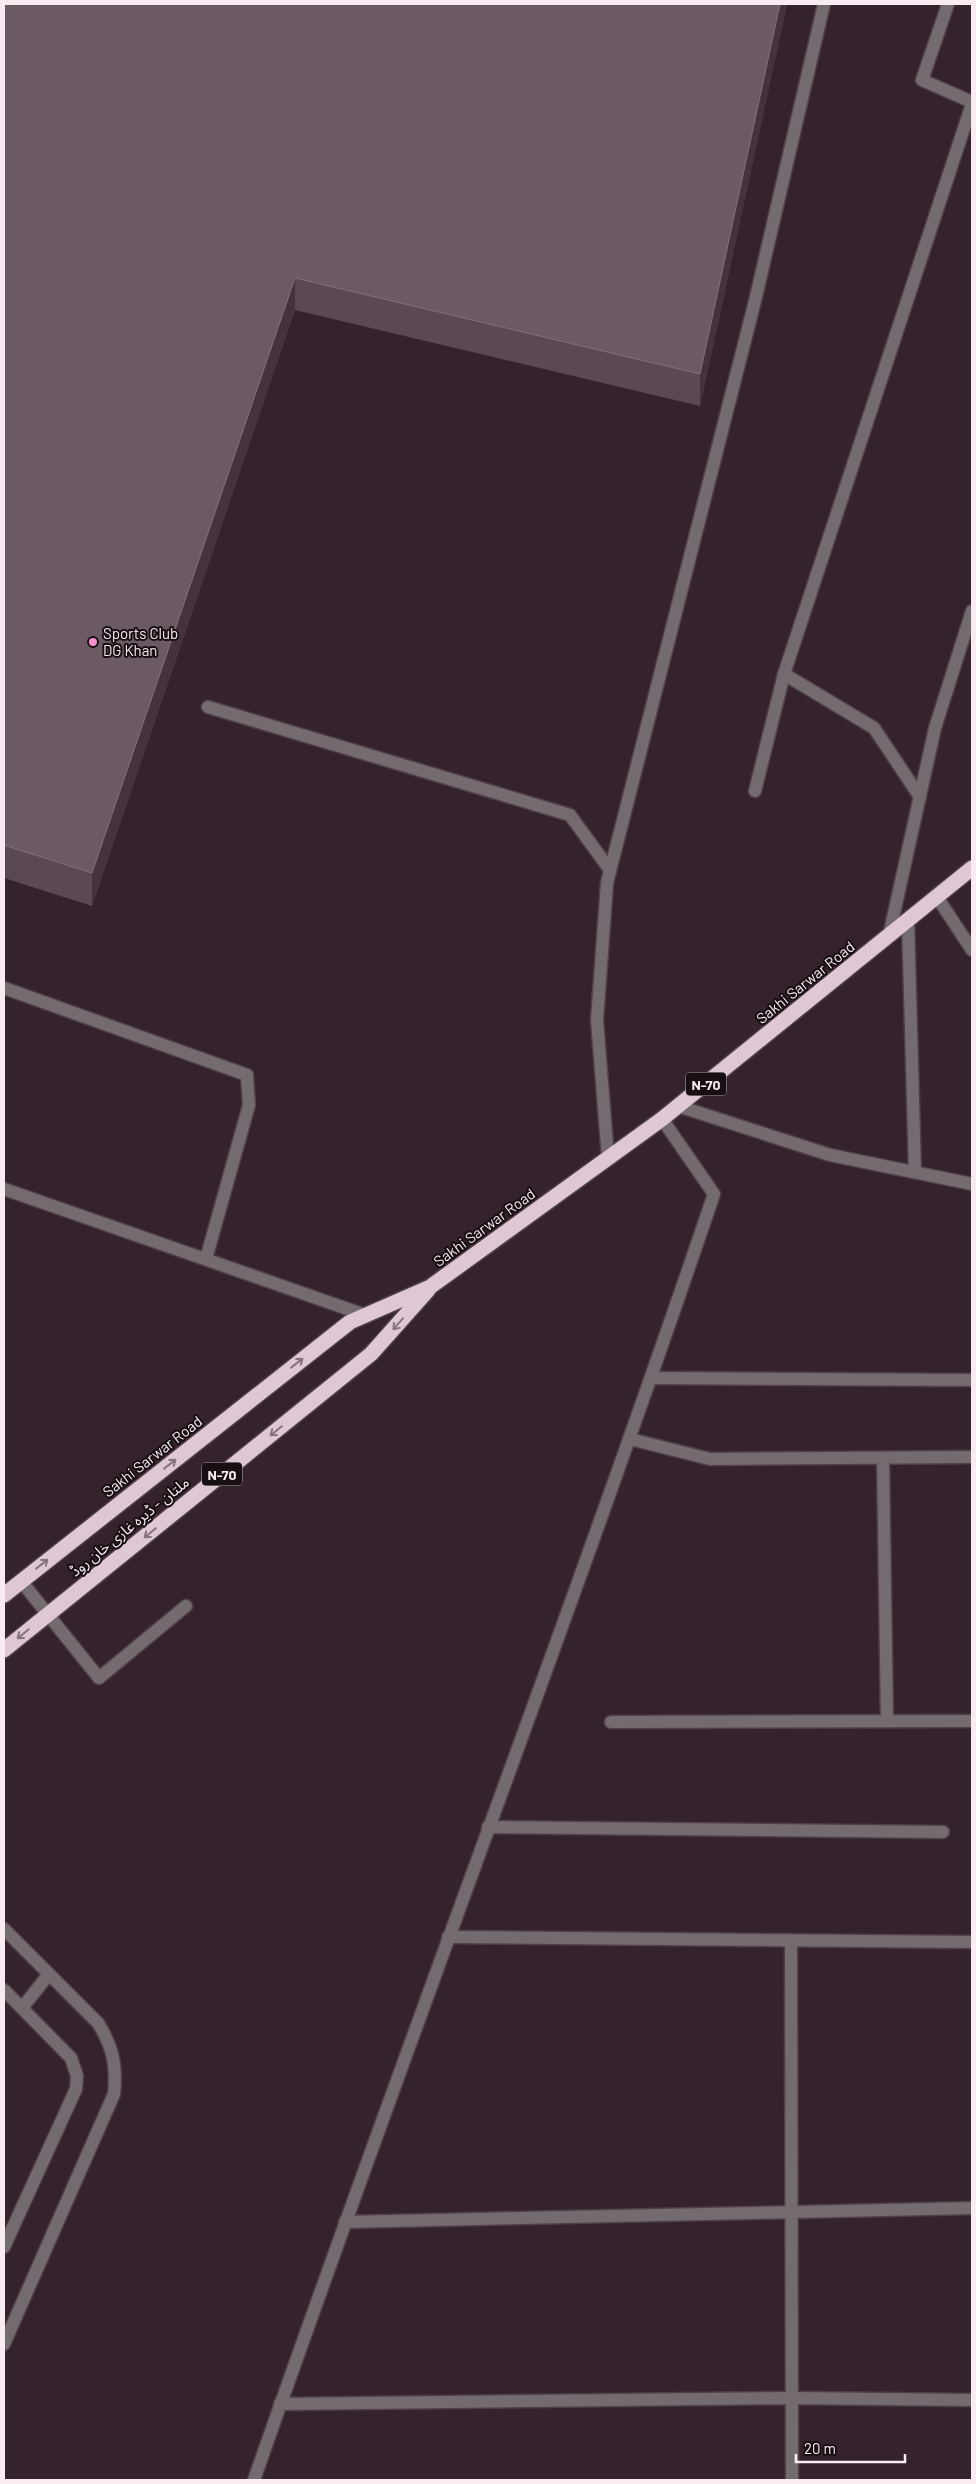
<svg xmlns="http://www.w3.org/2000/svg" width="976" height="2484" viewBox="0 0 976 2484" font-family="Barlow,'Noto Sans Arabic',sans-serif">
<rect width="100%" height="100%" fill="#34232c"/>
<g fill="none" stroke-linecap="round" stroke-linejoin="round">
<!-- minor casing -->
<g stroke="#4f3f48" stroke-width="15">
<g id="minor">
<path d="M948 4 922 80 972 102"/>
<path d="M784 674 874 728 920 797"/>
<path d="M208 707 570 815 610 870"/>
<path d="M755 791 784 674 972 104"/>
<path d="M937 897 972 950"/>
<path d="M908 921 915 1172"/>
<path d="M889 936 935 728 972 611"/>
<path d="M4 988 247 1075 249 1105 206 1259"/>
<path d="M678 1106 830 1155 972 1184"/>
<path d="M608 1158 597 1020 607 883 755 301 824 4"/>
<path d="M4 1189 365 1315"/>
<path d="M652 1378 972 1380"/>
<path d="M630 1439 710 1459 972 1457"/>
<path d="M883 1458 887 1721"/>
<path d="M21 1581 99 1678 186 1606"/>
<path d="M611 1722 972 1721"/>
<path d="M488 1827 943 1832"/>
<path d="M4 1929 98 2023C113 2047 117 2066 114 2094L4 2344"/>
<path d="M448 1937 972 1942"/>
<path d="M791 1940 792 2480"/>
<path d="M4 1990 71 2058 77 2076 76 2089 4 2247"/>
<path d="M22 2008 49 1974"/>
<path d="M345 2222 972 2208"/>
<path d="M280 2404 792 2398 972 2400"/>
<path d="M254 2480C404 2050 568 1625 714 1194L662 1119"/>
</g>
</g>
<!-- highway casing -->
<g stroke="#4f3f48" stroke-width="18">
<g id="highway">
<path d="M4 1595 350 1322 430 1287 662 1119 972 868"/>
<path d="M4 1650 371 1354 428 1290"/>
</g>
</g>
<!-- minor -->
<use href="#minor" stroke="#746b70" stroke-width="12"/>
<!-- highway -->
<use href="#highway" stroke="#dfc7d3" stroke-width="15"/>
</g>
<!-- wall -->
<path fill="#5a4852" d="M4 4H787L700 406 295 310 92 906 4 878Z"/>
<!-- shaded-wall -->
<g fill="#44323c">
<path d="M780 4H787L700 406V374Z"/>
<path d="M295 278V310L92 906V873Z"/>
</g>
<!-- building -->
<path fill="#6b5a63" stroke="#81717a" d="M4 4H780L700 374 295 278 92 873 4 845Z"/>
<!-- one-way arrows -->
<defs><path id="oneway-shaft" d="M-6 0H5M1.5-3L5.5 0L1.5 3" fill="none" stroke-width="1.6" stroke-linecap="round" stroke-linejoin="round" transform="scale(1.25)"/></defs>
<g stroke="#85747d">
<use href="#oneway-shaft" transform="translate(398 1324) rotate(131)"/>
<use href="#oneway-shaft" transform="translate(297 1363) rotate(-38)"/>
<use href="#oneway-shaft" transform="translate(276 1431) rotate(141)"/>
<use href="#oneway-shaft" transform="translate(170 1464) rotate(-38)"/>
<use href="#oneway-shaft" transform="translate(150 1533) rotate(141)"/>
<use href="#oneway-shaft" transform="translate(42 1564) rotate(-38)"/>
<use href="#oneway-shaft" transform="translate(23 1634) rotate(141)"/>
</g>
<!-- markers -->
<circle fill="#f790cd" stroke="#170f13" stroke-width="2" cx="93" cy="642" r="5"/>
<g text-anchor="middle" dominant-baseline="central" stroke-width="4" stroke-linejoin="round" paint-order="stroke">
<!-- shield labels -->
<g fill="#170f13" stroke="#b4aaaf" stroke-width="1">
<rect x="686" y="1072.5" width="40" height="23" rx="4"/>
<rect x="202" y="1462.5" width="40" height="23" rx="4"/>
</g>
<g font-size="14" font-weight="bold" fill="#f8ecf2">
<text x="706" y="1084">N-70</text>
<text x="222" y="1474">N-70</text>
</g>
<!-- poi labels -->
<g font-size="15" fill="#f8ecf2" stroke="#170f13" text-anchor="start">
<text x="103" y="633">Sports Club<tspan x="103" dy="17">DG Khan</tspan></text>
</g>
<!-- street labels -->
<g font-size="15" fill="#f8ecf2" stroke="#170f13">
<text transform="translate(805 982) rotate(-39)">Sakhi Sarwar Road</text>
<text transform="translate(484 1227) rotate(-36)">Sakhi Sarwar Road</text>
<text transform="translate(152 1456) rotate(-38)">Sakhi Sarwar Road</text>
<text transform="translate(129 1526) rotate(-39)">ملتان - ڈیرہ غازی خان روڈ</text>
</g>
</g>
<!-- border -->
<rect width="976" height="2484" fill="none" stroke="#f8ecf2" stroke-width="10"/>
<!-- scale -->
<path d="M796 2454v8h109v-8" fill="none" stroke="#f8ecf2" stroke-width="2.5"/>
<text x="804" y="2454" font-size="15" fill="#f8ecf2" stroke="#170f13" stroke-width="4" paint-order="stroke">20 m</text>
</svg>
